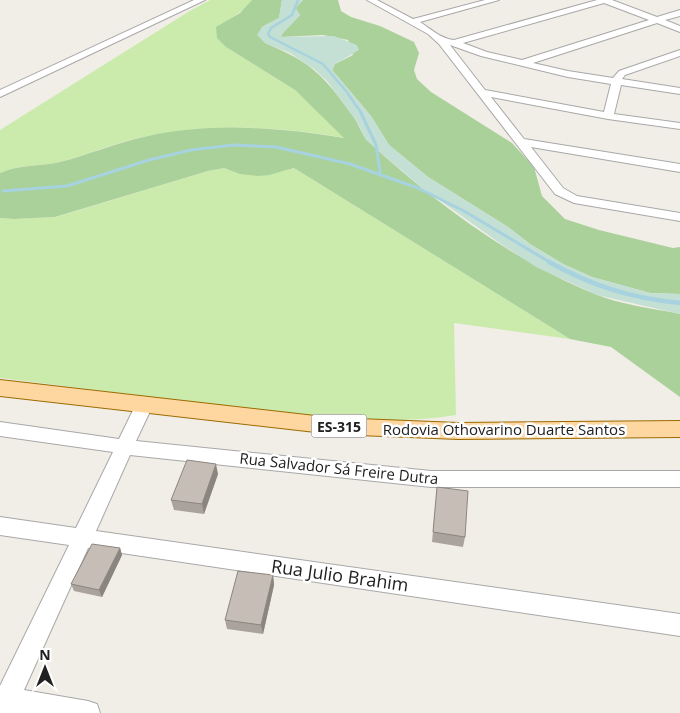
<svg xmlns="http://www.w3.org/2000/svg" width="680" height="713" viewBox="0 0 680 713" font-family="'Open Sans',sans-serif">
<rect width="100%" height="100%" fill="#f1eee7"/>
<!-- grass -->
<g fill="#cbebad">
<path d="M210 0H252L246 8 224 23 226 47 295 90 345 138C278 126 211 123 144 137 115 142 88 155 60 162 40 167 19 164 0 173V130L188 12Z"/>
<path d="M224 168C250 177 268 176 294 168L570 339 454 323 456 415C382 427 303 416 229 407 153 397 77 388 0 378V218L14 219 56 217 208 171Z"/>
</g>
<!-- forest -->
<g fill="#abd19b">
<path d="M252 0H282L279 18 262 27 265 43C313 63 323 75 353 116 359 124 362 136 369 142 431 200 515 262 595 294 621 305 652 308 680 314V397L611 347 570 339 294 168 269 175 258 176 240 174 224 168 208 171 55 217 14 219 0 218V173C19 164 40 167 60 162 88 155 115 143 144 137 209 122 278 127 344 138L295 90 226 47 217 38 216 27 240 13Z"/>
<path d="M303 0H338L341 11 351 17 380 26 414 42 419 53 414 70 417 79 431 92 512 143 534 167 542 196 565 219 599 230 673 248 680 247V294L650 293 592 277 563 264 530 244 508 227 428 177 389 145 371 116 332 70 335 64 353 55 348 40 323 35 281 37 282 34 300 15 295 8Z"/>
</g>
<!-- wetland -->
<path fill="#c4dfd3" d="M282 0H303L296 8 300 15 282 34 281 37 334 36 357 45 359 50 335 64 332 70 371 116 389 145 428 177 508 227 530 244 563 264 592 277 650 293 680 294V314L597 295 536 267 501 244 421 187 366 140 356 120 327 81 314 69 290 53 265 43 257 35 262 27 279 18Z"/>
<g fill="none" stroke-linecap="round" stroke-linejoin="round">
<!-- stream-far2 -->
<path stroke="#a7d2df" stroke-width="2.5" d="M298 0 292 15 271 28 268 34 270 37 323 64 346 91 362 114"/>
<!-- stream-far1 -->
<g stroke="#a7d2df" stroke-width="3">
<path d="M361 113 376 145 380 172"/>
<path d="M3 191 67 186 149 160 191 150 233 145 276 147 350 164 418 188 464 211 551 263"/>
</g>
<!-- stream -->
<path stroke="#a7d2df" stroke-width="4.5" d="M549 262C592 286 631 298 680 303"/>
<!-- minor casing -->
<g stroke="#a8a8a8" stroke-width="2">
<g id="minor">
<path d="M194 0H205L0 97V90Z"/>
<path d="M367 0H377L413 19 485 0H499L420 22C431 29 441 39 454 40L597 0H612L657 17 680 10V16L665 20 680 26V32L657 23 533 63 568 71 613 78 619 71 680 50V56L625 75 622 79 680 88V94L621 85 614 114 680 123V129L608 119 491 97 524 139 680 164V172L531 147 563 188 577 196 680 213V221L574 203 555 194 439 44 428 34ZM604 3 649 20 522 60 487 52 463 43ZM450 45 481 56 568 77 611 84 604 112 485 90Z"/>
<path d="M144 399 150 400 153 405 136 441 431 471H680V487H431L130 455 96 531 680 614V636L88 548 24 690 88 701 97 704 100 713H0V686L69 545 0 535V517L76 528 113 452 0 436V422L119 439 138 400Z"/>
</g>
</g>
<!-- major casing -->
<g stroke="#9d6b00" stroke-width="2">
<path id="major" d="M0 380 333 418 459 423 680 421V437L459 439 333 434 0 396Z"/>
</g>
<!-- minor -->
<use href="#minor" fill="#fff" fill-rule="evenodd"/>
<!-- major -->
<use href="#major" fill="#fdd6a0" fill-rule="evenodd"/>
</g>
<!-- wall -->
<g fill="#aaa39d">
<path d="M218 474 204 514 174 510 171 500Z"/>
<path d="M437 487 465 537 463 547 432 542Z"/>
<path d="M120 548 122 555 102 597 74 591 71 584Z"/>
<path d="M273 575 274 585 263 634 227 629 225 620Z"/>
</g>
<!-- shaded-wall -->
<g fill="#8b857f">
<path d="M216 464 218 474 204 514 202 504Z"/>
<path d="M120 548 122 555 102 597 99 590Z"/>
<path d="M273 575 274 585 263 634 261 625Z"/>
</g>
<!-- building -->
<g fill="#c6beb6" stroke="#8b857f">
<path d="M187 460 216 464 202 504 171 500Z"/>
<path d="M437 487 468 491 465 537 433 532Z"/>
<path d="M92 544 120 548 99 590 71 584Z"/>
<path d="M238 571 273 575 261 625 225 620Z"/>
</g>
<g text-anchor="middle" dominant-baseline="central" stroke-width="5" stroke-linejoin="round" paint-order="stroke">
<!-- shield labels -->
<rect fill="#fff" stroke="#646464" stroke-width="1" x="311.5" y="414.5" width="55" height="23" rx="4"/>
<g font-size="14" font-weight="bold" fill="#212121">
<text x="339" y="426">ES-315</text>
</g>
<!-- street labels -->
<g font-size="15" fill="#212121" stroke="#fff">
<text x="504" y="429">Rodovia Othovarino Duarte Santos</text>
<text transform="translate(339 468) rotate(6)">Rua Salvador Sá Freire Dutra</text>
</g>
<!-- near-street labels -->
<g font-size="18" fill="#212121" stroke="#fff">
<text transform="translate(340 575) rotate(8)">Rua Julio Brahim</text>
</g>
</g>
<!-- north arrow -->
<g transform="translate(45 668)" stroke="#ffffff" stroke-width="4" paint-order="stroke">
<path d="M0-4L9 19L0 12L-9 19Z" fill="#212121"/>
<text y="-8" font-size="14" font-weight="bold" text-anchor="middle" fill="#212121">N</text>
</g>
</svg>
